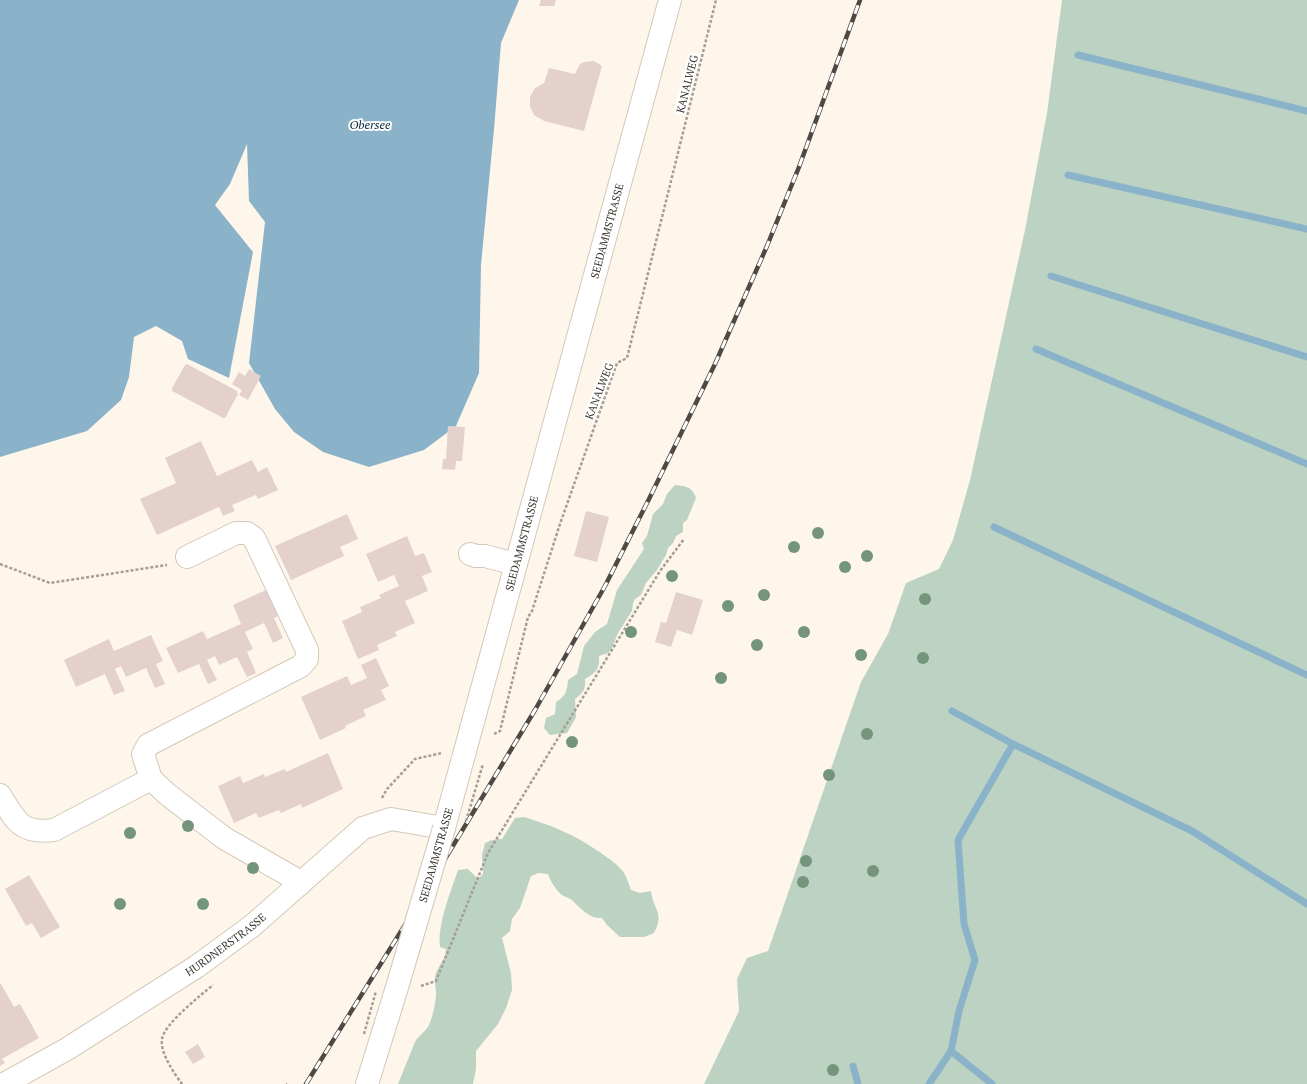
<svg xmlns="http://www.w3.org/2000/svg" width="1307" height="1084" viewBox="0 0 1307 1084" font-family="'PT Serif',serif">
<rect width="100%" height="100%" fill="#fff6eb"/>
<!-- green -->
<g fill="#bcd2c2">
<path d="M1062 0H1307V1084H704L739 1011 737 979 747 958 768 951 861 682 888 634 906 583 939 569 953 540 970 480 1025 230 1047 113Z"/>
<path d="M675 485C687 486 692 487 696 498L687 520 683 523V532L676 536 673 543 668 548 666 555 657 570 646 583 641 595 635 599 633 603 632 611 618 633 612 648 608 653 599 656C600 669 596 673 585 679 586 689 583 693 575 699L576 717 567 733 550 735 544 728 546 718 555 714 556 702C566 696 567 691 568 680L577 674 584 646 595 632 607 624 617 590 644 549 642 543 647 536 653 514 663 504 667 494Z"/>
<path d="M524 817C554 826 575 835 601 853 609 859 618 864 624 873 627 878 629 885 631 890L640 893 651 891C653 911 665 911 654 933L644 937H620L607 925 602 918C590 919 581 909 573 901 570 898 565 897 562 895 555 889 551 882 548 874L539 873 531 876 520 908 512 919 510 931 502 938 511 973 512 990 506 1008 498 1024 476 1051V1069L473 1084H398L415 1042C419 1035 426 1031 429 1025 433 1016 436 1002 436 992 436 987 434 982 435 977 437 966 446 960 446 949L440 947C437 925 451 891 458 870L468 869 478 879 483 874 482 855 485 843 492 840 502 839 515 818Z"/>
</g>
<!-- water -->
<path fill="#8ab3ca" d="M0 0H519L501 43 494 129 481 265 479 373 456 426 424 450 369 467 323 452 294 432 275 409 249 363 265 222 249 201 247 144 230 184 215 205 253 252 229 378 188 359 182 341 156 326 134 337 129 377 121 400 87 431 0 457Z"/>
<g fill="none" stroke-linecap="round" stroke-linejoin="round">
<!-- stream -->
<g stroke="#8ab3ca" stroke-width="7">
<path d="M1078 55 1307 111"/>
<path d="M1068 175 1307 229"/>
<path d="M1051 276 1307 357"/>
<path d="M1036 349 1307 464"/>
<path d="M994 527 1307 675"/>
<path d="M952 711 1013 744 1192 831 1307 904"/>
<path d="M951 1051 992 1084"/>
<path d="M853 1066 858 1084"/>
<path d="M929 1084 951 1051 959 1011 975 960 964 924 958 840 1013 744"/>
</g>
</g>
<!-- building -->
<g fill="#e4d1cd">
<path d="M541 0H556L554 6H539Z"/>
<path d="M594 61 602 66 584 131 544 121 534 115 530 106V97L535 88 544 83 549 68 575 74 580 64 584 62Z"/>
<path d="M187 364 237 391 238 394 225 418H223L172 391V388L185 365Z"/>
<path d="M249 369 261 376 248 400 239 395 242 390 232 384 239 372 245 376Z"/>
<path d="M448 426 465 427 462 461H456L455 470 442 469 443 459H446Z"/>
<path d="M201 441 217 476 252 460 258 472 267 467 278 490 258 499 256 495 232 505 235 511 223 516 219 507 157 535 140 499 176 483 165 458Z"/>
<path d="M586 511 609 517 597 562 574 556Z"/>
<path d="M347 514 358 539 340 547 344 556 291 580 275 546Z"/>
<path d="M407 536 415 556 424 553 432 572 422 576 428 591 405 601 415 623 395 632 397 636 377 645 379 650 358 659 342 621 362 612 360 607 381 598 379 595 399 586 394 575 378 582 366 554Z"/>
<path d="M268 589 280 615 274 618 283 638 273 643 264 623 245 632 253 649 247 652 256 673 247 677 237 657 219 665 215 656 207 660 217 680 208 684 199 664 178 673 166 648 203 631 207 639 241 624 233 605Z"/>
<path d="M676 592 703 600 692 635 677 630 671 647 655 642 661 622 666 623Z"/>
<path d="M151 635 163 661 156 664 165 684 155 688 146 668 126 677 121 666 115 669 125 691 114 695 105 674 76 687 64 660 109 639 114 651Z"/>
<path d="M376 658 389 686 381 690 386 700 363 710 366 716 345 726 346 728 320 740 301 697 347 676 351 685 367 678 361 665Z"/>
<path d="M328 753 343 789 302 808 301 804 281 813 279 810 259 818 256 813 234 823 218 786 240 776 243 783 264 774 265 777 285 769 286 772Z"/>
<path d="M29 875 60 927 41 938 32 923 26 926 5 889Z"/>
<path d="M0 984H1L14 1007 20 1004 39 1038 2 1059 5 1063 0 1066Z"/>
<path d="M198 1044 205 1057 193 1064 185 1052Z"/>
</g>
<g fill="none" stroke-linecap="round" stroke-linejoin="round">
<!-- minor casing -->
<g stroke="#d2c8ba" stroke-width="24">
<g id="minor">
<path d="M470 554 476 556H485L515 564"/>
<path d="M187 557 236 533H247L254 538 307 650V659L301 666 148 745 143 754 151 779 167 794 224 838 292 877 300 884"/>
<path d="M0 795C16 821 20 834 54 830L151 779"/>
<path id="s1" d="M4 1084 67 1049 196 967 252 926 363 828 391 819 444 828"/>
</g>
</g>
<!-- major casing -->
<g stroke="#d2c8ba" stroke-width="24">
<g id="major">
<path id="s2" d="M444 828 670 0"/>
<path d="M367 1084 398 984"/>
</g>
</g>
<!-- path -->
<g stroke="#a59e96" stroke-width="2.5" stroke-dasharray="3 2" stroke-linecap="butt">
<path d="M0 564 50 583 167 565"/>
<path d="M494 734 500 731 528 617 532 611 560 524 617 363 627 358 716 0"/>
<path d="M382 798 387 789 415 759 442 753"/>
<path d="M421 986 436 981 488 853 660 571 684 539"/>
<path d="M182 1084C174 1073 160 1053 162 1039 164 1024 201 995 213 985"/>
<path d="M286 1084H287"/>
</g>
<!-- minor -->
<use href="#minor" stroke="#fff" stroke-width="22"/>
<!-- major -->
<use href="#major" stroke="#fff" stroke-width="22"/>
<!-- rail casing -->
<g stroke="#4e4a43" stroke-width="4.5">
<path id="rail" d="M306 1084 413 912 535 710 605 586 649 499 715 364 767 246 799 167 860 0"/>
</g>
<!-- rail -->
<use href="#rail" stroke="#fff" stroke-width="3" stroke-dasharray="9" stroke-linecap="butt"/>
<!-- major-bridge casing -->
<g stroke="#d2c8ba" stroke-width="24" stroke-linecap="butt">
<path id="major-bridge" d="M398 984 444 828"/>
</g>
<!-- path-bridge -->
<g stroke="#a59e96" stroke-width="2.5" stroke-dasharray="3 2" stroke-linecap="butt">
<path d="M466 821 483 764"/>
<path d="M364 1034 376 991"/>
</g>
<!-- major-bridge -->
<use href="#major-bridge" stroke="#fff" stroke-width="22"/>
</g>
<!-- trees -->
<g fill="#74947c">
<circle cx="818" cy="533" r="6"/>
<circle cx="794" cy="547" r="6"/>
<circle cx="867" cy="556" r="6"/>
<circle cx="845" cy="567" r="6"/>
<circle cx="672" cy="576" r="6"/>
<circle cx="764" cy="595" r="6"/>
<circle cx="925" cy="599" r="6"/>
<circle cx="728" cy="606" r="6"/>
<circle cx="631" cy="632" r="6"/>
<circle cx="804" cy="632" r="6"/>
<circle cx="757" cy="645" r="6"/>
<circle cx="861" cy="655" r="6"/>
<circle cx="923" cy="658" r="6"/>
<circle cx="721" cy="678" r="6"/>
<circle cx="867" cy="734" r="6"/>
<circle cx="572" cy="742" r="6"/>
<circle cx="829" cy="775" r="6"/>
<circle cx="188" cy="826" r="6"/>
<circle cx="130" cy="833" r="6"/>
<circle cx="806" cy="861" r="6"/>
<circle cx="253" cy="868" r="6"/>
<circle cx="873" cy="871" r="6"/>
<circle cx="803" cy="882" r="6"/>
<circle cx="120" cy="904" r="6"/>
<circle cx="203" cy="904" r="6"/>
<circle cx="833" cy="1070" r="6"/>
</g>
<g text-anchor="middle" dominant-baseline="central" stroke-width="4" stroke-linejoin="round" paint-order="stroke">
<!-- street labels -->
<g font-size="11" fill="#3a3630" stroke="#fff">
<text transform="translate(687 84) rotate(-76)">KANALWEG</text>
<text stroke="none"><textPath href="#s2" startOffset="619">SEEDAMMSTRASSE</textPath></text>
<text transform="translate(599 391) rotate(-69)">KANALWEG</text>
<text stroke="none"><textPath href="#s2" startOffset="295">SEEDAMMSTRASSE</textPath></text>
<text transform="translate(436 855) rotate(-74)">SEEDAMMSTRASSE</text>
<text stroke="none"><textPath href="#s1" startOffset="262">HURDNERSTRASSE</textPath></text>
</g>
<!-- water labels -->
<g font-size="12" font-style="italic" fill="#092d3e" stroke="#fff">
<text x="370" y="124">Obersee</text>
</g>
</g>
</svg>
